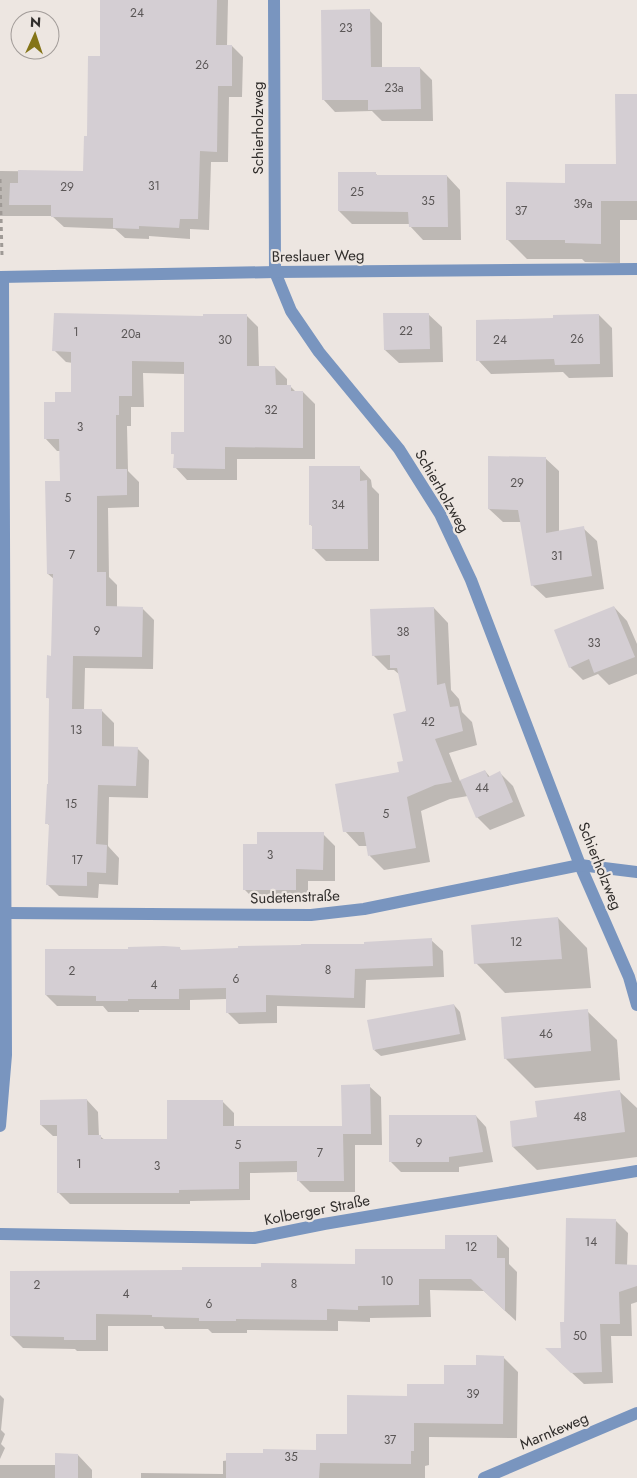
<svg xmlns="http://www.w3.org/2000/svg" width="637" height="1478" viewBox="0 0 637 1478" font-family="Jost,sans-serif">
<rect width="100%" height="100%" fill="#ede6e1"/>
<!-- shadow -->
<g fill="#0003">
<path d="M102 0H228L227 46H232L243 57 242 97H229L228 162H211L209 230 190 229V239L149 236V239L125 238 115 229 64 227 52 216H0V171L84 172 88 137 102 58Z"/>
<path d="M369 10 382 23V68H420L432 80 433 121H382L372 111 335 112 323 99Z"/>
<path d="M637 96V220H620V263L585 262 582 259H527L507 239 566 184 617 165Z"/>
<path d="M375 173 379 177 447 176 460 190 461 240H423L410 226V224H352L339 211Z"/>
<path d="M428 314 442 327 443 362 399 363 385 350Z"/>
<path d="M246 315 258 327 259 367H275L287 379V386H290L296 392H303L315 404V459H237V480H187L175 467V455L172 453 185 433V374L143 373 144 407H131V426H127L128 471 139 482V507L108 508 109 577 117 585V608H142L154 620 153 669 85 668 84 710 102 711 114 723V748H137L149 760 148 798 109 797 108 846 119 858 118 885 99 884 98 898 59 896 47 884 50 826 47 823 50 785 51 700 47 697 52 657 54 579 48 574 62 482 60 451H57L45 438 56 403 73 394V363L66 362 54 350 204 317Z"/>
<path d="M599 315 612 328 613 377 569 378 563 372 491 374 478 360 555 319Z"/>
<path d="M545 458 559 471V532L583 528 597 541 604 589 546 598 532 585 522 522H503L489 509Z"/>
<path d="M359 467 371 480 372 487 379 494V561H326L314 549V528L310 524Z"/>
<path d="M614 607 627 621 637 644V674L609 685 598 674 583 680 570 667Z"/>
<path d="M434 608 448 623 451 690 459 699 462 712 472 722 477 745 449 753 460 781 485 771 490 777 500 773 513 786 525 816 490 830 477 817 468 796 450 799 421 811 430 862 384 870 370 856 368 846H359L345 831 400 773 405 762 407 712 400 675 394 670H388L373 655Z"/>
<path d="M323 834 335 846V881H308V901H256L244 889 258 846Z"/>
<path d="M558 918 587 948 591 988 505 993 476 963Z"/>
<path d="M431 940 443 951 444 977 366 980 365 1008 277 1006V1023L239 1024 227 1012V999L190 1000V1010H139V1012H108L103 1006H57L46 995 179 948 182 951 365 946Z"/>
<path d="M454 1005 460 1012 466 1040 381 1056 374 1050Z"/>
<path d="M587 1011 617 1040 620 1080 535 1088 505 1058Z"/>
<path d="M369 1086 381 1097 382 1145H355V1192H310L298 1180V1172L250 1173V1200L190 1201V1204H70L58 1192V1136H53L41 1125 87 1100 98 1112 99 1137H101L105 1140H168L222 1101 234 1113V1127H343Z"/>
<path d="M619 1091 637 1108V1157L537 1170 513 1147 538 1118Z"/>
<path d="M476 1116 486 1127 493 1162 459 1167V1172H401L391 1162Z"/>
<path d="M616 1221 628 1233 627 1266H637V1302L631 1304 632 1336H611L613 1383 584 1384 559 1361 562 1349 565 1323Z"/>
<path d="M497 1236 509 1248V1264L517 1272 516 1321 484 1291 430 1290 431 1317 370 1318V1322L338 1321V1331L247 1330V1333H212L208 1329H165L163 1326H108V1351H77L75 1349 23 1348 11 1336 183 1272 356 1265 446 1250Z"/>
<path d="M503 1357 518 1372 517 1438 429 1437V1465L425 1466V1478H141V1473L223 1474V1461L264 1455 318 1451 348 1436 408 1397 445 1385 477 1366Z"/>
<path d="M0 1395 4 1399 1 1430 5 1434 1 1444 5 1448 0 1459Z"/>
<path d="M78 1455 92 1470V1478H0V1465H57Z"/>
</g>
<!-- building -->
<g fill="#d4ced3">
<path d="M100 0H217L216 45H232V86H218L217 152 200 151 198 219H180L179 228 139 226V229L113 228V218L51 217V205H9L10 183H18V170L83 171 84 136H87L88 56H100Z"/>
<path d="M370 9 371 67H420L421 109 368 110V100H322L321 10Z"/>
<path d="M615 94H637V201H601V244L565 243V240H506V182L565 183V164H616Z"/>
<path d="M338 172H376V175H447L448 227H409L408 212 338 211Z"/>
<path d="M54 313 203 316V314H247V366H275L276 385H291V391H303V448L225 447V469L173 468 174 454H171V432H184V362L132 361V396H119V415H116V469H127V495L97 496V572H106V606L143 607 142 657 73 656 72 709H102V746L138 747 136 786 98 785 96 844 107 845 106 873 87 872V886L46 885 49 824H45L47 784H48L49 698H46L47 655 51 656 53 574H47L45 481H60L59 439H44V402H55V392H71V352L52 351Z"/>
<path d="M383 313H429L430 349 384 350Z"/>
<path d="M599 314 600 364 555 365 554 359 476 361V320L553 318V315Z"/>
<path d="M488 456 546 457V533L584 526 592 576 531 586 518 510 488 509Z"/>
<path d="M309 466H360V481L367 480 368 549H312V525H309Z"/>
<path d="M614 606 635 657 594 673 589 659 569 668 554 630Z"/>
<path d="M434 607 437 685 445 683 450 707 458 706 463 731 435 739 452 782 435 785 407 797 416 848 368 856 364 832H343L335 784 399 772 397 762 403 761 393 714 406 711 397 668H390V655L372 656 370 609Z"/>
<path d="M485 770 488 777 500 771 513 802 476 818 460 780Z"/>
<path d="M257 832H324L323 870 296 869V890H243V844H257Z"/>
<path d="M558 917 562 959 474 964 471 925Z"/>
<path d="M432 938 433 966 355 969 354 998 266 995V1012L226 1013V988L179 989V999H128V1001H96V996L45 995V949H128V947L164 946 180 947V950L238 948V946L301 945V944H364V942Z"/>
<path d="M454 1004 460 1034 373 1050 367 1020Z"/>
<path d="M588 1009 591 1051 504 1059 501 1017Z"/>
<path d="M370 1084 371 1134H343L344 1181H297V1161L239 1162V1189L179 1190V1193H57V1125H40V1100L87 1099 88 1135H101V1139H167V1100H223V1126H342L341 1085Z"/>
<path d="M620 1090 625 1132 512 1147 510 1121 537 1117 535 1101Z"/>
<path d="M389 1115H476L483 1152 449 1157V1162H389Z"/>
<path d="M566 1218 616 1219 615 1264 637 1265V1286L619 1292 620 1324H600L602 1372 571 1373 545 1348H561L560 1322H564Z"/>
<path d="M445 1235H497V1258H505V1311L471 1279H419V1305L358 1306V1310L327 1309V1320L236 1319V1321H199V1318L152 1317V1315L96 1314V1340H64V1337L10 1336V1271L182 1270V1267H261V1263L355 1264V1249H445Z"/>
<path d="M476 1355 504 1356 503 1424 414 1423V1451H411V1464L320 1463 319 1478H226V1453H263V1449L316 1450V1434H347V1395L407 1396V1384H444V1365H476Z"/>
<path d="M55 1453 78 1454V1478H55Z"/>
</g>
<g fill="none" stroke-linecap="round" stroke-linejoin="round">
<!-- path -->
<path stroke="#9f9a96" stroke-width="3" stroke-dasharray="4 4" stroke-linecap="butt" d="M0 179 2 256"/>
<!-- street -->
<g stroke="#7995bf" stroke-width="12">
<path d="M274 0 275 272 291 311 319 352 399 449 440 514 471 580 580 865 629 977 637 1005"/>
<path d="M0 277 275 272 637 269"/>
<path d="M6 913 311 915 364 909 580 865 637 872"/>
<path d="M0 1126 6 1055 3 277"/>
<path d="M0 1234 254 1238 324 1224 637 1171"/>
<path d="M484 1478 637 1413"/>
</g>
</g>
<g text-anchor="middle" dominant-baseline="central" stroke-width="4.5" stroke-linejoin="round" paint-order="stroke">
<!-- number labels -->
<g font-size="12" fill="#5a5656">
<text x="137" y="13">24</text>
<text x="346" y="28">23</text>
<text x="202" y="65">26</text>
<text x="394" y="88">23a</text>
<text x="154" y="186">31</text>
<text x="67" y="187">29</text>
<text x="357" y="192">25</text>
<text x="428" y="201">35</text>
<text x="583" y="204">39a</text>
<text x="521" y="211">37</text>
<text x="406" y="331">22</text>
<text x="76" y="332">1</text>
<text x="131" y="334">20a</text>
<text x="577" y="339">26</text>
<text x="225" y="340">30</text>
<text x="500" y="340">24</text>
<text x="271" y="410">32</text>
<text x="80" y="427">3</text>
<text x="517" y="483">29</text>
<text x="68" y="498">5</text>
<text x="338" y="505">34</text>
<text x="72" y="555">7</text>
<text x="557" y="556">31</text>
<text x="97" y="631">9</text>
<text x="403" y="632">38</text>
<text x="594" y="643">33</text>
<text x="428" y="722">42</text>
<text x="76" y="730">13</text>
<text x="482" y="788">44</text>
<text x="71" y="804">15</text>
<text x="386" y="814">5</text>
<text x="270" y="855">3</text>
<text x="77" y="860">17</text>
<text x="516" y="942">12</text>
<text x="328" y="970">8</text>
<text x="72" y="971">2</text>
<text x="236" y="979">6</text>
<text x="154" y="985">4</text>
<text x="546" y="1034">46</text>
<text x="580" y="1117">48</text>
<text x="419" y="1143">9</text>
<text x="238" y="1145">5</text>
<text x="320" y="1153">7</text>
<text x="79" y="1164">1</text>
<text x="157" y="1166">3</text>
<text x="591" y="1242">14</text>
<text x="471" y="1247">12</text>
<text x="387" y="1281">10</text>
<text x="294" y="1284">8</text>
<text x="37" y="1285">2</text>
<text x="126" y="1294">4</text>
<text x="209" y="1304">6</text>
<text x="580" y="1336">50</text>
<text x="473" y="1394">39</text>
<text x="390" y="1440">37</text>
<text x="291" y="1457">35</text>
</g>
<!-- street labels -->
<g font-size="15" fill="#312e2c" stroke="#ede6e1">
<text transform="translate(258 128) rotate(-90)">Schierholzweg</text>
<text transform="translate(318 256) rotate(-1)">Breslauer Weg</text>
<text transform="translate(442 491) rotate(60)">Schierholzweg</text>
<text transform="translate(600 866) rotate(68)">Schierholzweg</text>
<text transform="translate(295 897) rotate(-2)">Sudetenstraße</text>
<text transform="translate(317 1210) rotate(-11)">Kolberger Straße</text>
<text transform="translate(554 1431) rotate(-23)">Marnkeweg</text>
</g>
</g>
<!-- north arrow -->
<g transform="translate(35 35) rotate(3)"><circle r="24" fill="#ede6e1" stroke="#a29c99"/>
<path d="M0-4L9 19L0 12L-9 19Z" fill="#847417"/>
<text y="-8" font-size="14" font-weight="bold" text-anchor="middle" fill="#312e2c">N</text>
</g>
</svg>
